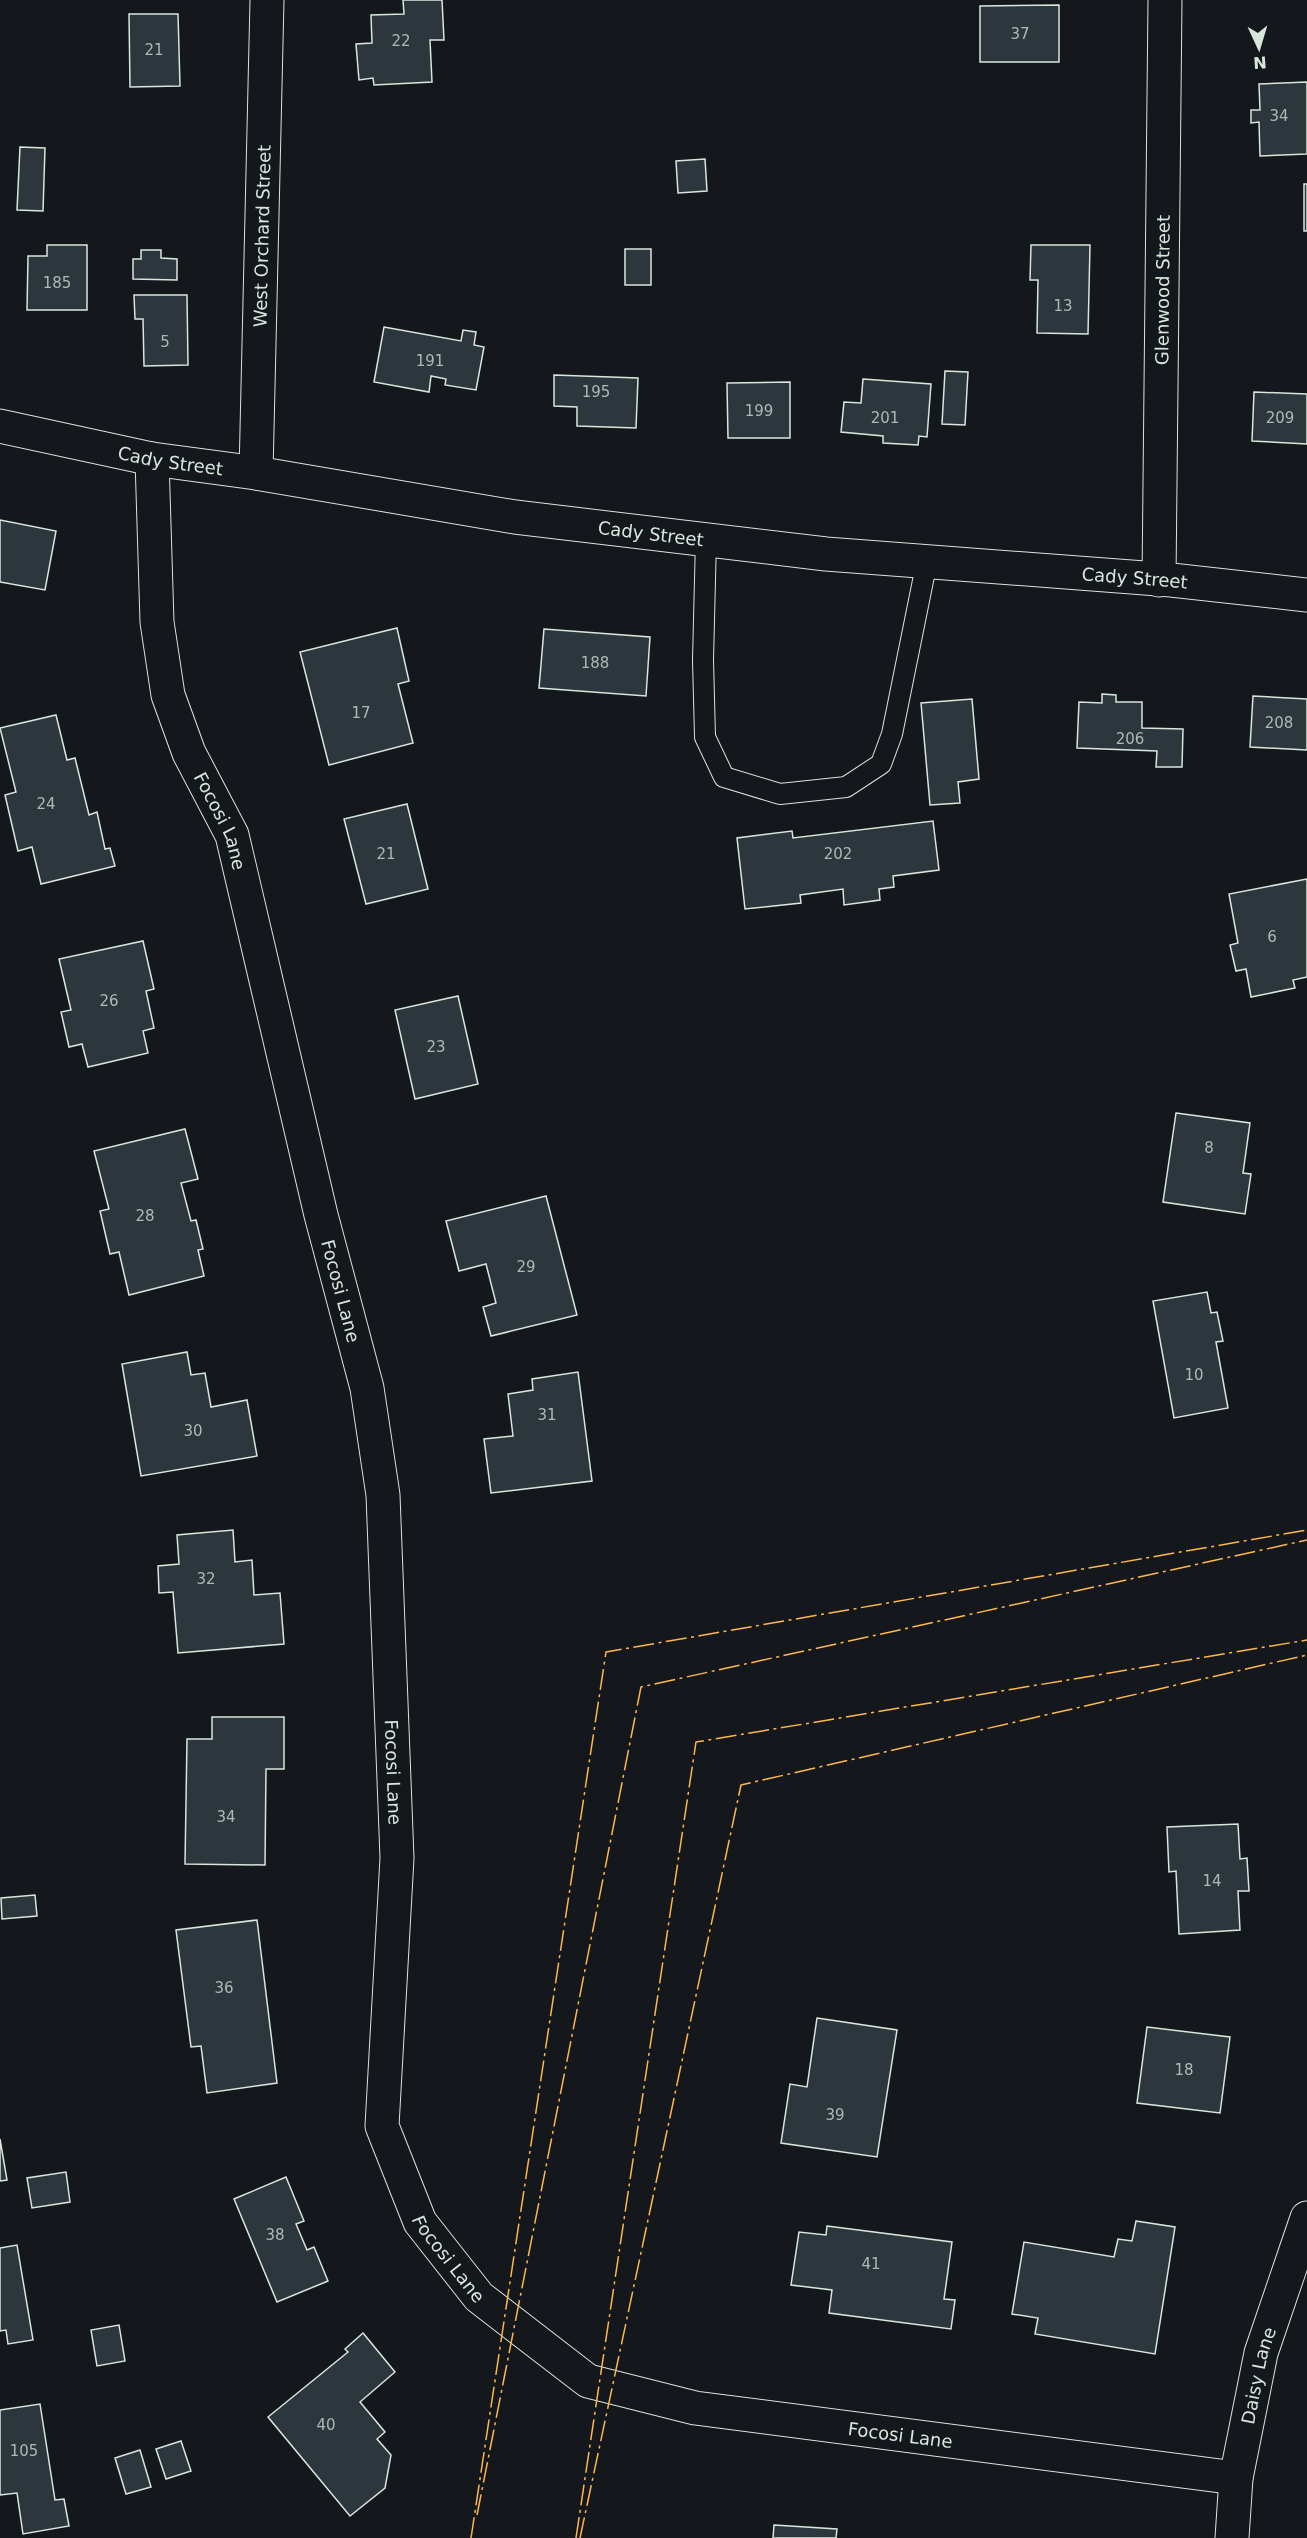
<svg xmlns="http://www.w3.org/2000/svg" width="1307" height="2538" viewBox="0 0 1307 2538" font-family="'DejaVu Sans',sans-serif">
<rect width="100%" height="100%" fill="#14181c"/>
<!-- building -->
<g fill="#2c363c" stroke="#d8e6dc" stroke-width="1.5">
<path d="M403 0H442L444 40H430L432 82 374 85 373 78 359 80 356 44 372 43 371 15 404 14Z"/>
<path d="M1059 5V62H980V6Z"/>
<path d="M129 14H178L180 86 130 87Z"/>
<path d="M1307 82V154L1260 156 1259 122 1251 123V110H1260L1259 84Z"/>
<path d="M20 147 45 148 43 211 17 210Z"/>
<path d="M705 159 707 191 678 193 676 161Z"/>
<rect x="1304" y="184" width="3" height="47"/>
<path d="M47 245H87V310H27L28 256H47Z"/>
<path d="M1031 245H1090L1088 334 1037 333 1038 280H1030Z"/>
<rect x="625" y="249" width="26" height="36"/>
<path d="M141 250H161V258L177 259V280L133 279V259H141Z"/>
<path d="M134 295H187L188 365 144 366 143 319H135Z"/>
<path d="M384 327 461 341 463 330 476 332 474 345 484 347 476 390 445 385 446 379 431 376 429 392 374 382Z"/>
<path d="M945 371 968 372 965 425 942 424Z"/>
<path d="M554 375 638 378 636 428 577 426V407L554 406Z"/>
<path d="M863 379 931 384 927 437 919 436 918 445 883 443V436L841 432 844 402 861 403Z"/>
<path d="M790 382V438H728L727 383Z"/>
<path d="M1254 392 1307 394V444L1252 441Z"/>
<path d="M0 520 56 531 45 590 0 582Z"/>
<path d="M397 628 409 681 398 684 413 743 329 765 300 652Z"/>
<path d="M544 629 650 637 646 696 539 688Z"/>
<path d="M1102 694 1116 695V702H1142V728L1183 729 1182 767H1156L1157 751 1077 748 1079 702 1102 703Z"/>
<path d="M1253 696 1307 699V750L1250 747Z"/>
<path d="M972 699 979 779 958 782 960 803 930 805 921 703Z"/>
<path d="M56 715 67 760 75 758 89 815 97 812 105 849 110 848 115 866 41 884 32 847 18 851 5 795 16 792 0 728Z"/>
<path d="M407 804 428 889 366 904 344 819Z"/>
<path d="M933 821 939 870 893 876 894 887 879 889 880 900 844 905 843 889 800 895 801 903 745 909 737 838 792 831 793 838Z"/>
<path d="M1307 879V977L1293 980 1295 988 1251 997 1246 969 1236 971 1230 945 1238 943 1229 894Z"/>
<path d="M143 941 154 989 146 991 154 1028 143 1031 148 1053 88 1067 82 1044 69 1047 61 1012 71 1010 59 959Z"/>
<path d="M458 996 478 1084 415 1099 395 1010Z"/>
<path d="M1176 1113 1250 1123 1243 1173 1251 1174 1245 1214 1163 1202Z"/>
<path d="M185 1129 198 1179 181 1183 191 1221 196 1220 203 1249 198 1250 204 1276 129 1295 119 1252 110 1254 100 1211 109 1209 94 1151Z"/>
<path d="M546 1196 577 1315 491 1336 483 1307 496 1303 486 1264 459 1271 446 1221Z"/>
<path d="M1207 1292 1211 1313 1217 1312 1223 1341 1216 1342 1228 1408 1174 1418 1153 1301Z"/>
<path d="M187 1352 191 1375 205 1373 211 1407 247 1400 257 1456 141 1476 122 1364Z"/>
<path d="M578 1372 592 1481 491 1493 484 1439 513 1436 508 1394 533 1390 532 1379Z"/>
<path d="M233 1530 235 1562 252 1560 254 1595 280 1593 284 1644 178 1653 173 1592 159 1593 158 1566 179 1564 177 1535Z"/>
<path d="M212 1717H284V1769H266L265 1865 185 1864 187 1739H212Z"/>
<path d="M1238 1824 1240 1859 1247 1858 1249 1891H1238L1240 1930 1179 1934 1176 1871 1169 1872 1167 1827Z"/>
<path d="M35 1895 37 1916 2 1919 1 1898Z"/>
<path d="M257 1920 277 2083 207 2093 201 2046 191 2047 176 1930Z"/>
<path d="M817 2018 897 2030 877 2157 781 2143 790 2084 807 2087Z"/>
<path d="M1147 2027 1230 2037 1220 2113 1137 2103Z"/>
<path d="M0 2139 7 2180 0 2181Z"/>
<path d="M66 2172 70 2202 32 2208 27 2178Z"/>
<path d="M286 2177 304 2221 296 2224 307 2250 314 2247 328 2281 277 2302 234 2199Z"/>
<path d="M1136 2221 1175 2227 1155 2354 1035 2334 1038 2318 1012 2314 1024 2242 1114 2257 1118 2239 1132 2241Z"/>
<path d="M827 2226 952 2242 944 2299 955 2300 951 2329 829 2313 832 2290 791 2285 799 2232 826 2235Z"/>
<path d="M17 2245 33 2340 8 2344 6 2330 0 2331V2248Z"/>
<path d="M119 2325 125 2361 97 2366 91 2330Z"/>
<path d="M363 2333 395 2372 360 2402 385 2432 377 2439 391 2455 385 2488 350 2516 268 2417 348 2352 345 2349Z"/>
<path d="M40 2404 55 2500 64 2499 69 2526 23 2534 17 2493 0 2495V2410Z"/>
<path d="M181 2441 191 2471 166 2479 156 2449Z"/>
<path d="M140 2450 151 2487 126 2494 115 2458Z"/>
<path d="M774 2525 837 2529 836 2538H773Z"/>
</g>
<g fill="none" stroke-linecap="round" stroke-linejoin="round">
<!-- lane casing -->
<g stroke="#d8e6dc" stroke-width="22">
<path id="lane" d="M706 539 703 660 705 737 724 777 780 794 846 787 881 764 892 734 927 561"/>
</g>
<!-- street casing -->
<g stroke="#d8e6dc" stroke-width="35">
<g id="street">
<path id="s1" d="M152 459 157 622 168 695 189 753 232 835 321 1215 367 1388 383 1495 397 1858 382 2126 420 2222 479 2297 588 2381 695 2408 1236 2478"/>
<path id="s2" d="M256 473 267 0"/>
<path id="s3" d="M1159 580 1165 0"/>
<path id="s4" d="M1232 2538 1236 2478 1261 2353 1307 2218"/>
</g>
</g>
<!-- secondary casing -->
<g stroke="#d8e6dc" stroke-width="35">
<g id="secondary">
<path id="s5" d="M0 426 152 459 256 473 515 517 826 554 1171 580 1307 595"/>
</g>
</g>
<!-- lane -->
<use href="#lane" stroke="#14181c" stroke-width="20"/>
<!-- street -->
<use href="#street" stroke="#14181c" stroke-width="33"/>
<!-- secondary -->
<use href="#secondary" stroke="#14181c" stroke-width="33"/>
<!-- power -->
<g stroke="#ffb74d" stroke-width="1.5" stroke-dasharray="21 4.5 3 4.5" stroke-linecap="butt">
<path d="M477 2515 641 1687 1307 1540"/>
<path d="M471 2538 606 1652 1307 1530"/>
<path d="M576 2538 696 1742 1307 1640"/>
<path d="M580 2538 741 1785 1307 1655"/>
</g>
</g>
<g text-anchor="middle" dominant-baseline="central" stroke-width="4.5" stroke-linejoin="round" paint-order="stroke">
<!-- number labels -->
<g font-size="15" fill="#adbab4">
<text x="1020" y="34">37</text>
<text x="401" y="41">22</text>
<text x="154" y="50">21</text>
<text x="1279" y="116">34</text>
<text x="57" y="283">185</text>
<text x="1063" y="306">13</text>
<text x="165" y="342">5</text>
<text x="430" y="361">191</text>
<text x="596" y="392">195</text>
<text x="759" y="411">199</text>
<text x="885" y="418">201</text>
<text x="1280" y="418">209</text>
<text x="595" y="663">188</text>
<text x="361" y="713">17</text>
<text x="1279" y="723">208</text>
<text x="1130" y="739">206</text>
<text x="46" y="804">24</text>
<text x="386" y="854">21</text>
<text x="838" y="854">202</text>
<text x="1272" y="937">6</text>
<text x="109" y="1001">26</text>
<text x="436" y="1047">23</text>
<text x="1209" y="1148">8</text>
<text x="145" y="1216">28</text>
<text x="526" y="1267">29</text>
<text x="1194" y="1375">10</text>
<text x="547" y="1415">31</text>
<text x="193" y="1431">30</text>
<text x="206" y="1579">32</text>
<text x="226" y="1817">34</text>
<text x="1212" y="1881">14</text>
<text x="224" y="1988">36</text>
<text x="1184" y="2070">18</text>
<text x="835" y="2115">39</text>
<text x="275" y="2235">38</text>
<text x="871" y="2264">41</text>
<text x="326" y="2425">40</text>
<text x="24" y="2451">105</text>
</g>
<!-- street labels -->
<g font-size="18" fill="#d8e6dc" stroke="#14181c">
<text stroke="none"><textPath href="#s2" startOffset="237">West Orchard Street</textPath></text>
<text stroke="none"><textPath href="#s3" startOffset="290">Glenwood Street</textPath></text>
<text stroke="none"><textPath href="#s5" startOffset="174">Cady Street</textPath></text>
<text stroke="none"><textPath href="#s5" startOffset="660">Cady Street</textPath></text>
<text stroke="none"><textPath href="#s5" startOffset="1146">Cady Street</textPath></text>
<text stroke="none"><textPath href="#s1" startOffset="374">Focosi Lane</textPath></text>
<text stroke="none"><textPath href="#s1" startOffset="860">Focosi Lane</textPath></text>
<text stroke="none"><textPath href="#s1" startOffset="1346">Focosi Lane</textPath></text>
<text stroke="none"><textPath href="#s1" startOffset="1850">Focosi Lane</textPath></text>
<text stroke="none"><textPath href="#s4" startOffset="165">Daisy Lane</textPath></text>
<text stroke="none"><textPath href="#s1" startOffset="2354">Focosi Lane</textPath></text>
</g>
</g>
<!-- north arrow -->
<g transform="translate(1259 48) rotate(176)" stroke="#14181c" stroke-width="4.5" paint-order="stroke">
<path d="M0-4.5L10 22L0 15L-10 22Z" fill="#d8e6dc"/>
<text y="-9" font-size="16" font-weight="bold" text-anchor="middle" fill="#d8e6dc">N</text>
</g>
</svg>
